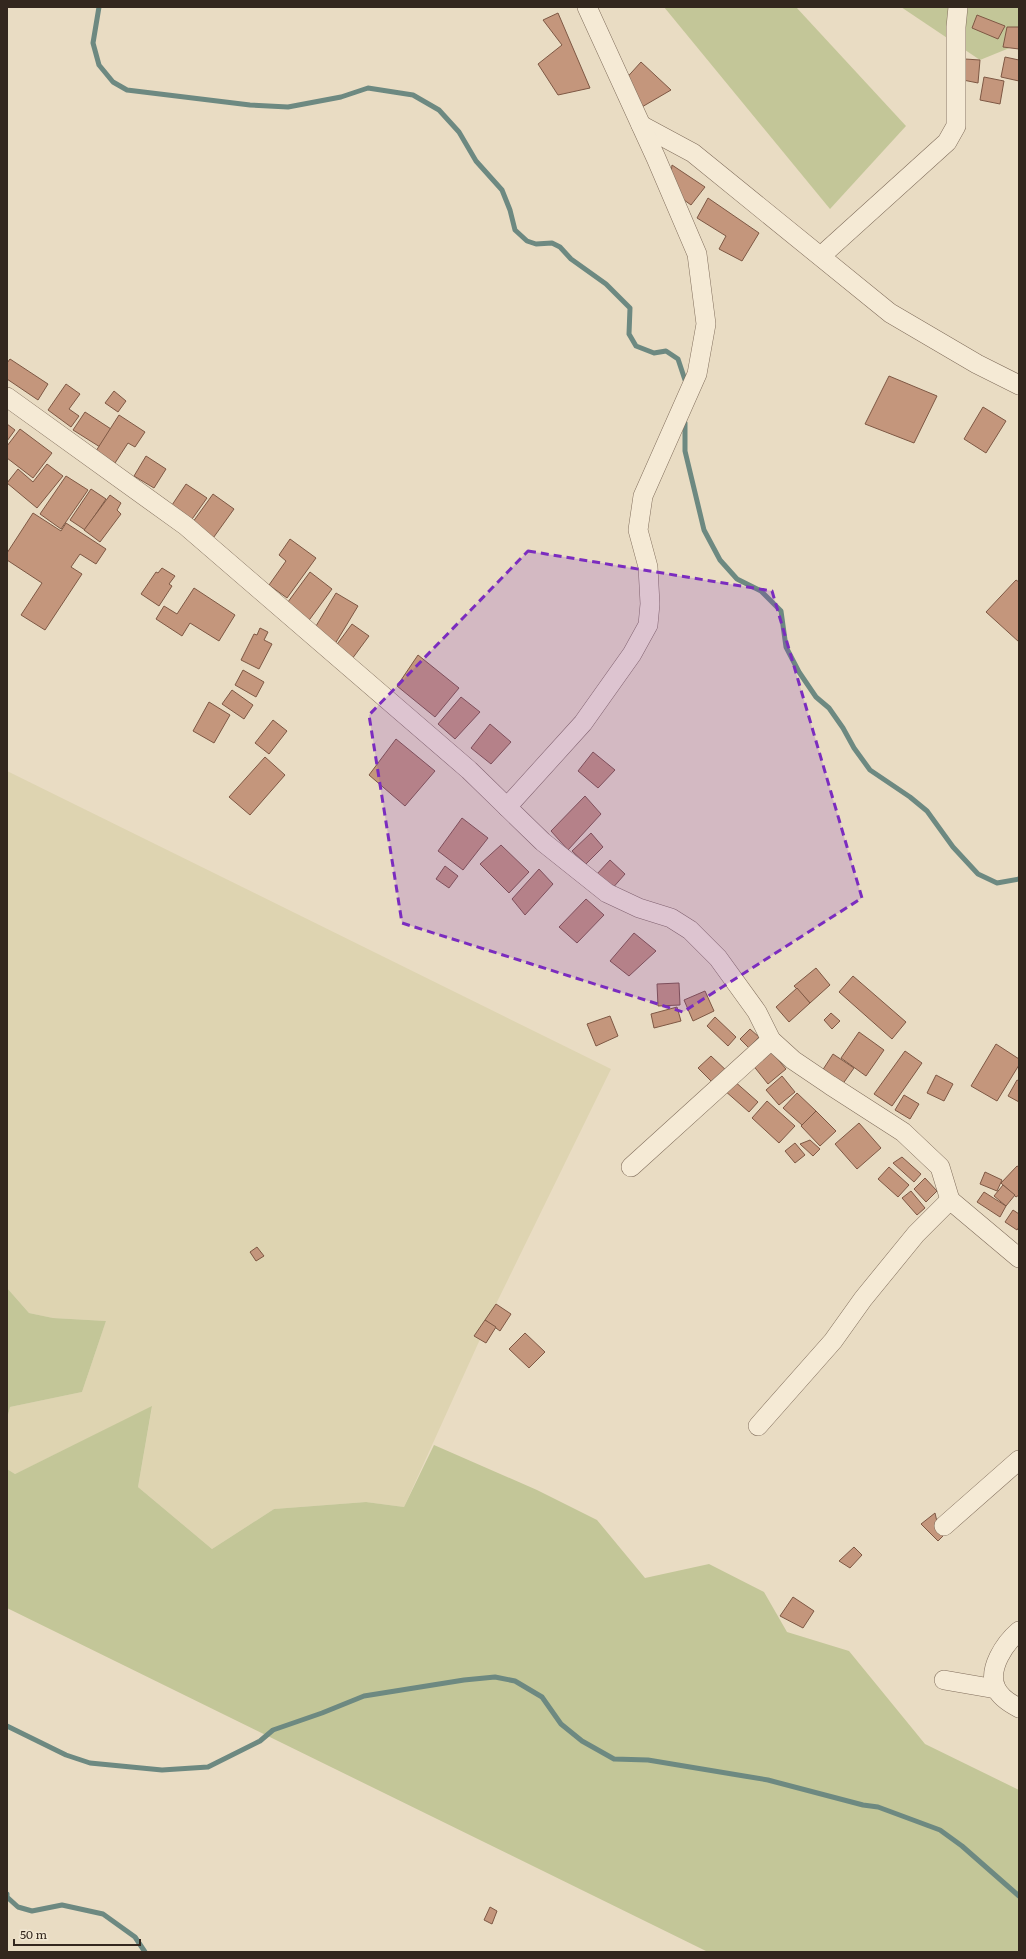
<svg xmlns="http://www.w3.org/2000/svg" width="1026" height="1959" viewBox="0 0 1026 1959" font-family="Literata,serif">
<rect width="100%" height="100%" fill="#e9dcc3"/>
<!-- farmland -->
<path fill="#ded4b1" d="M7 771 611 1069 496 1304 404 1507 366 1502 274 1509 212 1549 138 1487 152 1407 15 1474 7 1469V1419L10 1407 82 1392 106 1321 53 1318 29 1313 7 1288Z"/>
<!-- green -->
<g fill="#c3c698">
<path d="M664 7H796L906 126 830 209Z"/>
<path d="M901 7H1019V44L980 60Z"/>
<path d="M7 1288 29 1313 53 1318 106 1321 82 1392 10 1407 7 1419Z"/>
<path d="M152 1406 138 1487 212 1549 274 1509 366 1502 404 1507 434 1445 537 1490 597 1520 645 1578 709 1564 764 1592 787 1632 849 1651 925 1744 1019 1790V1952H708L7 1608V1469L15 1474Z"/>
</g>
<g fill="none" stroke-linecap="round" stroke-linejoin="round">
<!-- stream -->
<g stroke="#6d8981" stroke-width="5">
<path d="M99 7 93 43 99 65 113 82 127 90 250 105 288 107 341 97 368 88 413 95 439 110 459 132 476 161 502 190 510 210 515 230 527 241 536 244 552 243 560 247 571 259 606 284 630 308 629 334 636 346 654 353 666 351 678 359 685 380"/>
<path d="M685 423V451L704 530 720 560 737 579 761 591 781 611 786 647 799 672 816 697 829 708 843 728 854 748 870 770 910 797 927 811 953 847 978 874 997 883 1019 879"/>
<path d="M7 1726 66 1755 90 1763 162 1770 208 1767 260 1741 273 1730 322 1713 364 1696 464 1680 495 1677 515 1681 542 1697 561 1724 582 1741 614 1759 648 1760 768 1780 863 1805 878 1807 940 1830 962 1846 1019 1896"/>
<path d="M7 1894V1897L18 1907 32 1911 62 1905 103 1914 135 1937 145 1952"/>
</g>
</g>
<!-- building -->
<g fill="#c4967c" stroke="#7e5844">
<path d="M558 13 590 88 558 95 538 64 562 45 543 20Z"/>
<path d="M977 15 1005 26 998 39 972 28Z"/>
<path d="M1007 27H1019V49L1003 47Z"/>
<path d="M1005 57 1019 60V81L1001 77Z"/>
<path d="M965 59 980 60 978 83 963 80Z"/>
<path d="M641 62 671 90 635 111 622 83Z"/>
<path d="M984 77 1004 81 1000 104 980 100Z"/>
<path d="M672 165 705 187 691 205 669 189Z"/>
<path d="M708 198 759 233 742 261 719 249 726 236 697 218Z"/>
<path d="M10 359 48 384 38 400 7 379V363Z"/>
<path d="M889 376 937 396 914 443 865 424Z"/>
<path d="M66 384 80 394 69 409 79 416 71 427 48 410Z"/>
<path d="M114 391 126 401 118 412 105 403Z"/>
<path d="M983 407 1006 421 986 453 964 439Z"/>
<path d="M85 412 111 429 100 447 73 430Z"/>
<path d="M119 415 145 432 135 447 128 443 115 463 96 451Z"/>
<path d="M7 424 15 430 7 441Z"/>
<path d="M20 429 52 453 33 478 7 458V446Z"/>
<path d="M146 456 166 469 154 488 134 476Z"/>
<path d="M47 464 63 476 37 508 7 483 18 469 33 482Z"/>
<path d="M66 476 88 490 61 529 40 514Z"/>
<path d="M186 484 207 498 190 522 170 508Z"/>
<path d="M91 489 106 499 85 530 70 520Z"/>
<path d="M213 494 234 509 211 541 190 526Z"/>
<path d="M110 495 121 503 117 510 121 514 100 542 84 530Z"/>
<path d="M33 513 61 531 66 523 106 549 96 564 80 554 71 567 82 574 45 630 21 615 42 583 7 560V553Z"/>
<path d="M290 539 316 558 287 598 269 585 286 561 279 555Z"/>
<path d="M162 568 175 576 169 584 172 586 159 606 141 594 156 572 158 573Z"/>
<path d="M310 572 332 589 307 623 285 606Z"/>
<path d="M1016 580 1019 582V642L986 612Z"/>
<path d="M194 588 235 615 219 641 190 623 182 636 156 619 164 606 177 614Z"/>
<path d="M336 593 358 606 335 644 313 631Z"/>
<path d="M352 624 369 636 352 659 335 647Z"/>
<path d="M260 628 268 632 264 640 272 644 259 669 241 660 254 634 257 635Z"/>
<path d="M418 655 459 688 435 717 397 686Z"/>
<path d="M243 670 264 682 256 697 235 685Z"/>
<path d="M232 690 253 705 244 719 222 704Z"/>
<path d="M461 697 480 712 455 739 438 724Z"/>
<path d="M209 702 230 715 214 743 193 731Z"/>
<path d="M273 720 287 731 269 754 255 743Z"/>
<path d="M490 724 511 742 491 764 471 748Z"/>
<path d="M396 739 435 771 405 806 369 775Z"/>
<path d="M593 752 615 770 598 788 578 771Z"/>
<path d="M265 757 285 775 250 815 229 797Z"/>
<path d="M585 796 601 814 568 850 551 831Z"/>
<path d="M462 818 488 838 463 870 438 851Z"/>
<path d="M591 833 603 847 586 864 572 851Z"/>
<path d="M501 845 529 872 509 893 480 864Z"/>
<path d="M610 860 625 874 611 890 596 875Z"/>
<path d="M445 866 458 876 449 888 436 879Z"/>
<path d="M539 869 553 884 525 915 512 899Z"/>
<path d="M586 899 604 915 577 943 559 927Z"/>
<path d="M634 933 656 951 629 976 610 961Z"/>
<path d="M816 968 830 985 810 1003 794 986Z"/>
<path d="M853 976 906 1022 892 1039 839 992Z"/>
<path d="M679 983 680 1005 658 1006 657 984Z"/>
<path d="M797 988 810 1003 789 1022 776 1007Z"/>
<path d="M705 991 714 1011 693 1021 684 1000Z"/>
<path d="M677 1007 681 1021 654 1028 651 1014Z"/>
<path d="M831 1013 840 1021 832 1029 824 1020Z"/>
<path d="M610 1016 618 1036 596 1046 587 1024Z"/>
<path d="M715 1017 736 1037 728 1046 707 1026Z"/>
<path d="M750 1029 759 1037 749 1048 740 1039Z"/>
<path d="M859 1032 884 1050 866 1076 841 1058Z"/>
<path d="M996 1044 1019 1059V1065L997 1101 971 1086Z"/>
<path d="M770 1050 786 1069 768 1084 752 1064Z"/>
<path d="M905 1051 922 1063 892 1106 874 1094Z"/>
<path d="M833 1054 854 1068 842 1085 822 1071Z"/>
<path d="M711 1056 729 1073 716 1086 698 1068Z"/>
<path d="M936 1075 953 1084 944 1101 927 1093Z"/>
<path d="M782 1076 795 1092 779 1105 766 1090Z"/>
<path d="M733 1080 758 1102 749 1112 724 1090Z"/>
<path d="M1017 1080 1019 1081V1102L1008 1096Z"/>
<path d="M797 1093 816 1111 803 1126 783 1108Z"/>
<path d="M904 1095 919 1104 910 1119 895 1110Z"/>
<path d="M767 1101 795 1126 779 1143 752 1118Z"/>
<path d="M816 1111 836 1131 820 1146 801 1126Z"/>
<path d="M859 1123 881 1148 857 1169 835 1144Z"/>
<path d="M810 1140 820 1149 813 1156 800 1144Z"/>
<path d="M795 1143 805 1155 795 1163 785 1151Z"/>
<path d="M902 1157 921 1174 914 1182 893 1163Z"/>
<path d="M1017 1166 1019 1167V1195L1016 1197 1001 1183Z"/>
<path d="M889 1167 909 1185 898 1197 878 1179Z"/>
<path d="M985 1172 1002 1180 997 1191 980 1184Z"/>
<path d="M925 1178 937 1191 926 1202 914 1189Z"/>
<path d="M1003 1185 1015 1195 1006 1206 994 1196Z"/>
<path d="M911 1191 925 1208 917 1215 902 1198Z"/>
<path d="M984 1192 1006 1206 1000 1217 977 1202Z"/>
<path d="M1013 1210 1019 1214V1227L1017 1230 1005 1222Z"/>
<path d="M257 1247 264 1256 256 1261 250 1252Z"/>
<path d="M496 1304 511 1314 500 1331 485 1320Z"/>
<path d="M485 1320 496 1327 486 1343 474 1336Z"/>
<path d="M525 1333 545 1352 529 1368 509 1349Z"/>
<path d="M935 1513 938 1526 948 1531 938 1541 921 1524Z"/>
<path d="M854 1547 862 1555 850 1568 839 1561Z"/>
<path d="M793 1597 814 1611 803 1628 780 1616Z"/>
<path d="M490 1907 497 1911 492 1924 484 1920Z"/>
</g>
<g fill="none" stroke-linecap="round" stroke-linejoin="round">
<!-- minor casing -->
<g stroke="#816e5c" stroke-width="20">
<g id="minor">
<path d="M641 125 693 153 890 313 977 364 1019 385"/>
<path d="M821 256 947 142 956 126V27L958 7"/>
<path d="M7 397 186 526 469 770 543 842 607 893 639 908 671 918 690 930 718 958 757 1012 771 1040 793 1060 830 1085 903 1132 940 1167 950 1200"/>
<path d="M507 807 583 723 632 654 648 625 650 604 648 567 638 530 643 496 697 374 706 324 697 254 656 158 587 7"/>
<path d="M631 1167 771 1040"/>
<path d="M758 1426 833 1341 863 1299 916 1234 950 1200 1019 1258"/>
<path d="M944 1526 1019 1460"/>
<path d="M1019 1631C1005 1643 987 1669 996 1688 1000 1697 1011 1704 1019 1708"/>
<path d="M944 1680 996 1689"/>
</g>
</g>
<!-- minor -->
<use href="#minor" stroke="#f5ead5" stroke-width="19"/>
</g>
<!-- marked area -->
<path fill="#7b2cbf" fill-opacity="0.2" stroke="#7b2cbf" stroke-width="3" stroke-dasharray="8 5" stroke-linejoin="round" d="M528 551 772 591 862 898 683 1012 402 923 369 715Z"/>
<!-- border -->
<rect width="1026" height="1959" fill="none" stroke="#33271e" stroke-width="16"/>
<!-- scale -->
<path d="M14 1939v6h126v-6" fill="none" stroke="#33271e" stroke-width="2"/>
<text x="20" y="1939" font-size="12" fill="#33271e" stroke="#f1e7d2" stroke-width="3" paint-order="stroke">50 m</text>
</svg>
